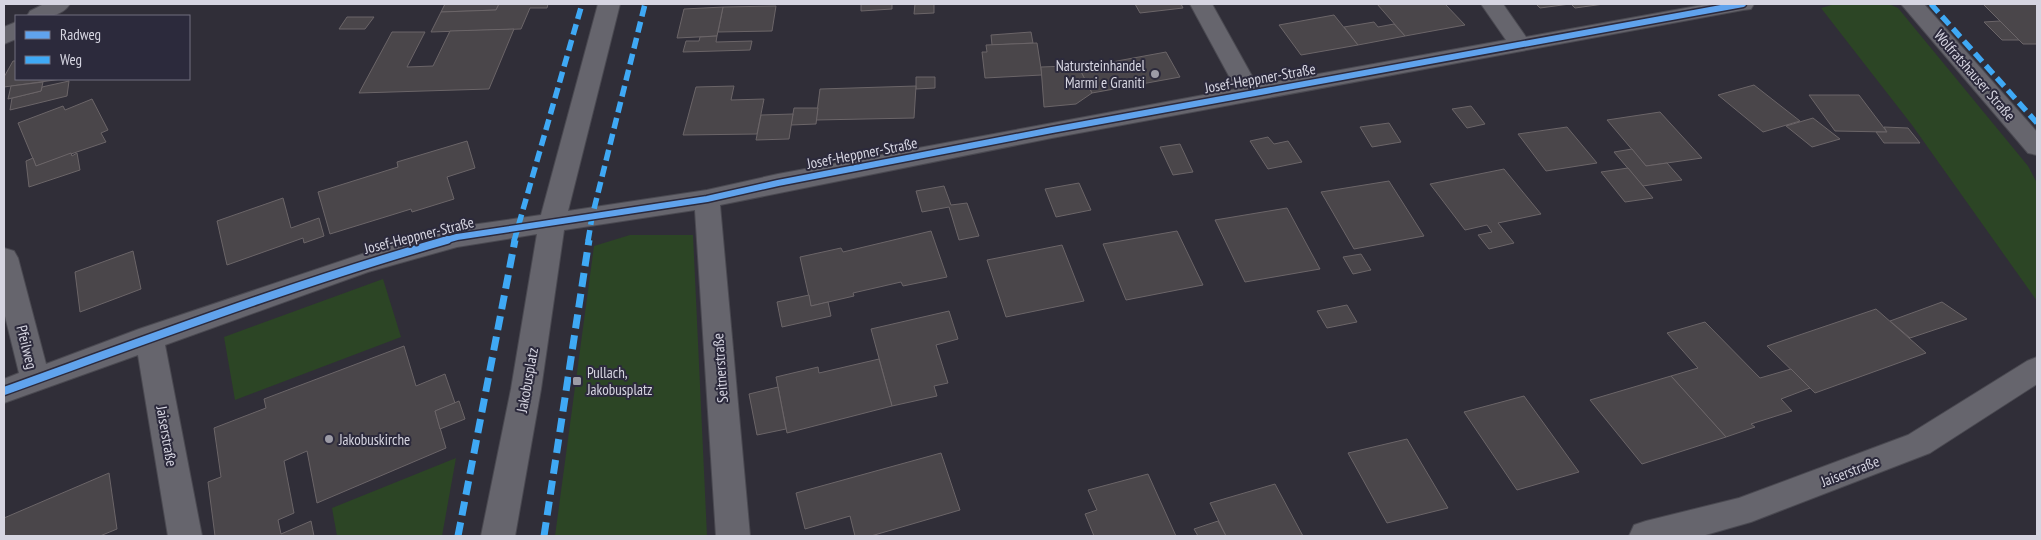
<svg xmlns="http://www.w3.org/2000/svg" width="2041" height="540" viewBox="0 0 2041 540" font-family="'PT Sans Narrow',sans-serif">
<rect width="100%" height="100%" fill="#302e38"/>
<!-- green -->
<g fill="#2c4525">
<path d="M1835 4H1889L1898 8 2028 166 2037 183V301L1912 125 1821 8Z"/>
<path d="M630 235H693L707 536H555L594 246Z"/>
<path d="M383 279 401 337 235 400 224 337Z"/>
<path d="M456 458 442 536H337L332 508Z"/>
</g>
<!-- building -->
<g fill="#4a464a" stroke="#6b6568">
<path d="M445 4H499L496 10 441 12Z"/>
<path d="M499 4H548L547 8H530L521 29 431 32 441 12 496 10Z"/>
<path d="M861 4H892V9L861 11Z"/>
<path d="M915 4H934V13L914 14Z"/>
<path d="M1135 4H1181L1183 8 1140 13Z"/>
<path d="M1377 4H1445L1465 25 1405 36Z"/>
<path d="M1536 4H1570L1540 8Z"/>
<path d="M1571 4H1604L1575 8Z"/>
<path d="M1983 4H2037V44H2023Z"/>
<path d="M776 6 772 31 718 32 723 7Z"/>
<path d="M723 7 717 36 677 38 684 9Z"/>
<path d="M1334 15 1358 45 1301 55 1279 25Z"/>
<path d="M347 17H374L365 29H339Z"/>
<path d="M2000 21 2019 40H2002L1984 22Z"/>
<path d="M1374 22 1378 27 1394 24 1405 36 1358 45 1344 27Z"/>
<path d="M514 29 489 89 359 93 392 32H425L407 67 433 66 450 31Z"/>
<path d="M1031 32 1033 43 992 45 991 35Z"/>
<path d="M717 36 716 42 752 41 750 50 683 52 686 41H699L700 37Z"/>
<path d="M1037 43 1042 75 985 78 982 52H987L986 45Z"/>
<path d="M1166 52 1180 77 1092 93 1079 68Z"/>
<path d="M13 61H16V79H62L4 87V77Z"/>
<path d="M1068 66 1079 68 1092 93 1076 104 1044 107 1041 67Z"/>
<path d="M916 77H935V88L916 89Z"/>
<path d="M69 81 67 96 10 110 12 98 41 91 42 87Z"/>
<path d="M43 82 41 91 8 99 11 86Z"/>
<path d="M1754 85 1800 121 1763 132 1718 95Z"/>
<path d="M734 86 731 100 764 99 757 134 683 135 696 87Z"/>
<path d="M916 86 914 118 816 120 820 89Z"/>
<path d="M1809 95H1859L1887 132 1835 131Z"/>
<path d="M92 99 108 130 101 133 106 142 36 166 18 123 63 106 65 110Z"/>
<path d="M1471 106 1485 124 1467 128 1452 109Z"/>
<path d="M794 108H818L816 124 791 125Z"/>
<path d="M1660 112 1702 158 1646 166 1607 120Z"/>
<path d="M793 114 789 139 756 140 761 115Z"/>
<path d="M1813 118 1840 139 1812 147 1786 126Z"/>
<path d="M1389 123 1401 142 1372 147 1360 127Z"/>
<path d="M1567 127 1597 163 1546 171 1518 134Z"/>
<path d="M1884 127 1908 128 1920 143H1884L1876 132H1887Z"/>
<path d="M1268 137 1274 144 1288 141 1302 162 1268 169 1250 141Z"/>
<path d="M467 141 475 168 447 177 454 199 412 212 411 209 330 234 318 192 398 167 397 162Z"/>
<path d="M1180 144 1193 172 1173 175 1160 147Z"/>
<path d="M1632 149 1646 166 1667 163 1682 180 1643 186 1614 152Z"/>
<path d="M71 153 72 156 77 153 80 170 29 187 26 161 33 158 36 166Z"/>
<path d="M1628 168 1653 198 1625 202 1601 172Z"/>
<path d="M1504 169 1541 214 1498 223 1514 243 1489 249 1478 235 1492 232 1487 225 1465 230 1430 184Z"/>
<path d="M1389 181 1424 236 1354 249 1321 192Z"/>
<path d="M1079 183 1091 210 1056 217 1045 189Z"/>
<path d="M944 186 951 205 967 203 979 236 959 240 949 207 922 212 916 191Z"/>
<path d="M283 198 291 228 319 218 324 236 304 243 303 238 227 265 217 221Z"/>
<path d="M1287 208 1320 269 1245 282 1215 220Z"/>
<path d="M931 231 947 277 903 286 901 282 853 293 854 296 811 306 800 257 841 248 843 252Z"/>
<path d="M1177 231 1203 285 1126 300 1103 244Z"/>
<path d="M1062 245 1084 301 1006 317 987 260Z"/>
<path d="M133 251 141 289 80 312 75 272Z"/>
<path d="M1361 254 1371 270 1353 274 1343 257Z"/>
<path d="M809 295 811 306 828 302 831 316 782 327 777 302Z"/>
<path d="M1942 302 1967 319 1910 338 1890 321Z"/>
<path d="M1347 305 1357 322 1327 328 1317 311Z"/>
<path d="M1876 309 1926 353 1815 393 1767 346Z"/>
<path d="M949 311 958 339 936 345 948 383 934 386 937 396 892 406 871 329Z"/>
<path d="M1705 322 1760 378 1791 369 1810 388 1781 399 1792 411 1751 424 1755 427 1726 437 1671 376 1698 368 1667 333Z"/>
<path d="M404 346 416 386 445 374 455 403 435 411 446 448 317 503 307 451 284 461 294 513 278 520 281 534 311 521 314 536H215L208 482 221 477 214 428 266 408 264 399Z"/>
<path d="M879 359 892 406 787 433 776 377 818 367 819 373Z"/>
<path d="M1671 376 1726 437 1642 464 1590 400Z"/>
<path d="M778 387 786 429 757 435 749 394Z"/>
<path d="M1524 396 1579 472 1517 490 1464 412Z"/>
<path d="M459 401 465 419 440 429 435 411Z"/>
<path d="M1407 439 1448 508 1387 523 1348 453Z"/>
<path d="M941 453 960 510 871 536H855L850 516 805 529 796 493Z"/>
<path d="M109 473 117 529 100 536H4V518Z"/>
<path d="M1148 474 1176 536H1094L1085 514 1097 510 1088 490Z"/>
<path d="M1275 484 1303 536H1226L1210 503Z"/>
<path d="M1218 521 1226 536H1198L1194 529Z"/>
</g>
<g fill="none" stroke-linecap="round" stroke-linejoin="round">
<!-- minor casing -->
<g stroke="#4a4951" stroke-width="2">
<g id="minor">
<path d="M44 4H70C60 19 43 16 27 16L30 11Z"/>
<path d="M598 4H620L568 211 707 190 778 174 1236 89 1190 4H1212L1257 85 1506 40 1481 4H1503L1526 37 1708 4H1754L1751 9 1743 10 1052 138 720 205 750 536H716L695 210 564 230 541 389 515 536H481L511 389 537 234 457 247 368 272 165 345 202 536H168L138 355 4 403V379L19 373 4 312V248L14 251 18 258 46 364 139 329 362 254 457 227 541 215Z"/>
<path d="M1901 4H1924L2037 132V155L2028 153Z"/>
<path d="M16 22V39L4 44V27Z"/>
<path d="M2037 357V384L1930 453 1751 522 1702 536H1629L1634 525 1646 521 1739 498 1908 435 2027 361Z"/>
</g>
</g>
<!-- minor -->
<use href="#minor" fill="#66656d" fill-rule="evenodd"/>
<!-- quiet-far1 -->
<g stroke="#3fa9f5" stroke-width="5.5" stroke-dasharray="11 5.5" stroke-linecap="butt">
<path d="M1931 4 2037 123"/>
<path d="M514 241 582 4"/>
<path d="M588 241 592 217 645 4"/>
</g>
<!-- quiet -->
<g stroke="#3fa9f5" stroke-width="7" stroke-dasharray="14 7" stroke-linecap="butt">
<path d="M458 536 515 240"/>
<path d="M544 536 589 240"/>
</g>
<!-- cycleway-far1 casing -->
<g stroke="#2c2a3c" stroke-width="9">
<path id="cycleway-far1" d="M443 241 457 237 707 199 778 183 1052 130 1743 4"/>
</g>
<!-- cycleway casing -->
<g stroke="#2c2a3c" stroke-width="11">
<path id="cycleway" d="M4 391C151 338 297 283 447 240"/>
</g>
<!-- cycleway-far1 -->
<use href="#cycleway-far1" stroke="#60a3ed" stroke-width="6"/>
<!-- cycleway -->
<use href="#cycleway" stroke="#60a3ed" stroke-width="8"/>
</g>
<!-- markers -->
<g fill="#9c9ba6" stroke="#2c2a3c" stroke-width="2">
<circle cx="1155" cy="74" r="5"/>
<rect x="572" y="376" width="10" height="10" rx="2.5"/>
<circle cx="329" cy="439" r="5"/>
</g>
<g text-anchor="middle" dominant-baseline="central" stroke-width="4" stroke-linejoin="round" paint-order="stroke">
<!-- poi labels -->
<g font-size="15" fill="#d6d5e1" stroke="#2c2a3c" text-anchor="start">
<text x="1145" y="65" text-anchor="end">Natursteinhandel<tspan x="1145" dy="17">Marmi e Graniti</tspan></text>
<text x="587" y="372">Pullach,<tspan x="587" dy="17">Jakobusplatz</tspan></text>
<text x="339" y="439">Jakobuskirche</text>
</g>
<!-- street labels -->
<g font-size="15" fill="#d6d5e1" stroke="#2c2a3c">
<text transform="translate(1975 75) rotate(49)">Wolfratshauser Straße</text>
<text transform="translate(1260 78) rotate(-10)">Josef-Heppner-Straße</text>
<text transform="translate(862 153) rotate(-11)">Josef-Heppner-Straße</text>
<text transform="translate(419 235) rotate(-14)">Josef-Heppner-Straße</text>
<text transform="translate(27 347) rotate(76)">Pfeilweg</text>
<text transform="translate(720 368) rotate(-94)">Seitnerstraße</text>
<text transform="translate(527 380) rotate(-80)">Jakobusplatz</text>
<text transform="translate(167 436) rotate(80)">Jaiserstraße</text>
<text transform="translate(1850 471) rotate(-21)">Jaiserstraße</text>
</g>
</g>
<!-- border -->
<rect width="2041" height="540" fill="none" stroke="#d6d5e1" stroke-width="10"/>
<!-- legend -->
<rect x="15" y="15" width="175" height="65" fill="#2c2a3c" stroke="#706e7e"/>
<rect x="25" y="31" width="25" height="8" fill="#60a3ed" stroke="#706e7e"/>
<text x="60" y="40" font-size="15" fill="#d6d5e1">Radweg</text>
<rect x="25" y="56" width="25" height="8" fill="#3fa9f5" stroke="#706e7e"/>
<text x="60" y="65" font-size="15" fill="#d6d5e1">Weg</text>
</svg>
